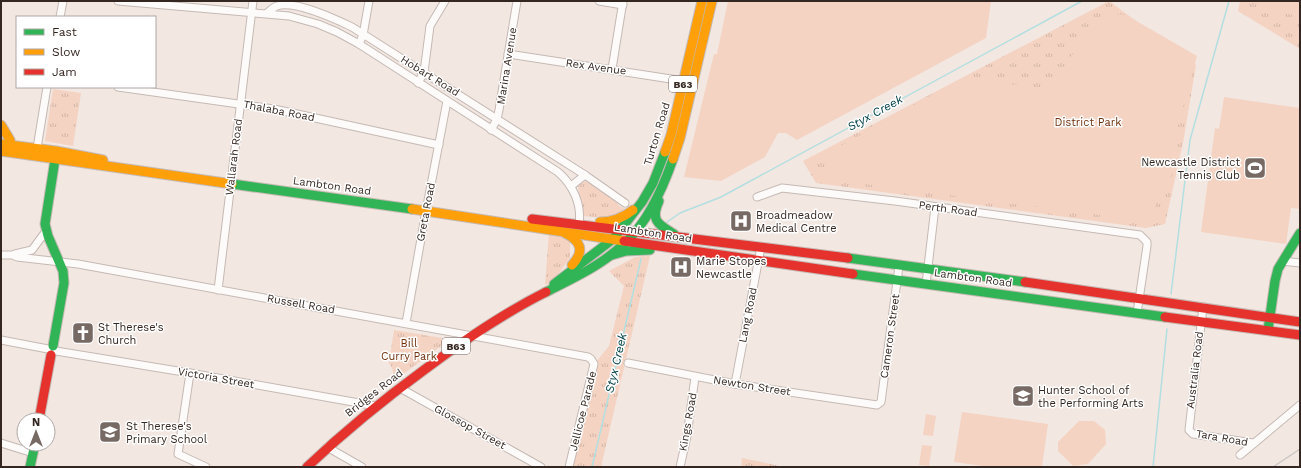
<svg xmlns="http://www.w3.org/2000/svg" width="1301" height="468" viewBox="0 0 1301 468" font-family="'Work Sans',sans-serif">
<defs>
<pattern id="grass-tufts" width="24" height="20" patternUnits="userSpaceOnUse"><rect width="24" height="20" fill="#f4d3c3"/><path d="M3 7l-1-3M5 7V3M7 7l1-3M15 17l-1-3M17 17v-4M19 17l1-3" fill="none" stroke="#d2b5a7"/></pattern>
</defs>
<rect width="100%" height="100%" fill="#f3e7e1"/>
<!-- grass -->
<g fill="url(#grass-tufts)">
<path d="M1109 1 1196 65 1183 143 1165 224 1146 228 816 183 803 161Z"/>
<path d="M1240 1H1300V49L1238 11Z"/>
<path d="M53 89 81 93 73 146 45 141Z"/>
<path d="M587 181 614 198 619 206 627 210 610 218 583 216 578 186 581 183Z"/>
<path d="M549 232H558L570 242V258L554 280 545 285Z"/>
<path d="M650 256 601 467H571L596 362 609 346 624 286 609 271 635 257Z"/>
<path d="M394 330 442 338 446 340 447 342 395 380 392 368 389 363Z"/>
<path d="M742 458 785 467H741Z"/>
</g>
<!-- garden -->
<g fill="#f4d3c3">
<path d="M728 1H991L986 38 797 140 786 133H778L765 157 721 181 684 177 714 54H717Z"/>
<path d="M1261 1H1300V17L1260 6Z"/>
<path d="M1102 14 1126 15 1197 56 1178 126 1171 179 1157 193 1153 222 827 179 830 152 962 78 1047 89Z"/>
<path d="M1224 97 1300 108V209L1291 208 1286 244 1201 232 1215 128 1219 129Z"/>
<path d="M962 412 1048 424 1042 467H990L954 462Z"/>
<path d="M926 414 936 416 933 436 923 435Z"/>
<path d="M1079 421H1094L1105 430 1106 444 1088 464 1073 466 1058 451V442Z"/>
<path d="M922 445 932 446 929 466 919 465Z"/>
</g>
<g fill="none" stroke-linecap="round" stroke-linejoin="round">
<!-- stream -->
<g stroke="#b2dfe1" stroke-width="1.5">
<path d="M667 222 680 213 721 197 1082 1"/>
<path d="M1171 294 1190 140 1229 1"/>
<path d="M592 467 641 259"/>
<path d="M1153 467 1167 329"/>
</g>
<!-- street casing -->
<g stroke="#c5b9b4" stroke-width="9">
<g id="street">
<path d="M118 1 289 16 318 24 337 32 359 44 558 172C573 185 582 204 579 225"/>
<path d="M599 1 623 5"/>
<path d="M267 13C270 11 273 7 277 6 295 0 335 19 352 27L585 175 625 203"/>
<path d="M60 17 63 1"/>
<path d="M359 44 363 35 369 1"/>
<path d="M508 54 684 81"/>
<path d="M612 69 623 1"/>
<path d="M418 83 424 72 430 26 445 1"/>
<path d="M118 87 274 109 439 145"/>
<path d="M491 130 497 119 499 110 517 1"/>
<path d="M37 148 47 87"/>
<path d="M571 186 585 175"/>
<path d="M757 197 782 188 895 201 1140 235 1147 242V246L1137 313"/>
<path d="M15 254 32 250 46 231"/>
<path d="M1 255H13L17 257 78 264 588 357 591 359 594 364 569 467"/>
<path d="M1282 261 1300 263"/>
<path d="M926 284 935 207"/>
<path d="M218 290 253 1"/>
<path d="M1203 307 1189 430 1193 434 1253 443"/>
<path d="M406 323 426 211 447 101"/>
<path d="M1 340 48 349"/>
<path d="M56 351 190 373 376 406"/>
<path d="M628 363 735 384 877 405 881 402 899 266"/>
<path d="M190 373 178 454 206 467"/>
<path d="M735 384 761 247"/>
<path d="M400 388 541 467"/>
<path d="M1 443 33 453"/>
<path d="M327 447 362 467"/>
<path d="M1240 455 1300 405"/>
<path d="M680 467 687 436 695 377"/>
</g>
</g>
<!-- fast casing -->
<g stroke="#c5b9b4" stroke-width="11">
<g id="fast">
<path d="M232 184 412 209"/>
<path d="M659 201C650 221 658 224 674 234"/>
<path d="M612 255 626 251 650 250"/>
<path d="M848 258 1025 282"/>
<path d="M853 274 1165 317"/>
<path d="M554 284 613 239 642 202 653 183 665 152"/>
<path d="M546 292C574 278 604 264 626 242 649 220 663 188 673 159"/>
<path d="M1268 330 1275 281 1278 269 1300 233"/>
<path d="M53 346 64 283 63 271 48 236 45 224 56 153"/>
<path d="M30 467 35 444"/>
</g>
</g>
<!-- slow casing -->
<g stroke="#c5b9b4" stroke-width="11">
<g id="slow">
<path d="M1 125 10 140 11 151"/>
<path d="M1 144 56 151 103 160"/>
<path d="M1 151 232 184"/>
<path d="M665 152 671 135 702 1"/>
<path d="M673 159 680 138 712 1"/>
<path d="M412 209 624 241"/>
<path d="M600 222C613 222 623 218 633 210"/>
<path d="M565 233C581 241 585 251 572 265"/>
</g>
</g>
<!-- jam casing -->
<g stroke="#c5b9b4" stroke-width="11">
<g id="jam">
<path d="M532 219 848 258"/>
<path d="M624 241 853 274"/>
<path d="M1025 282 1300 322"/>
<path d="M1165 317 1300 335"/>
<path d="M39 420 51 355"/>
<path d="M307 467C344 432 383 400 424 370 463 341 502 314 546 292"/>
</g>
</g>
<!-- street -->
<use href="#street" stroke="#fdfbfa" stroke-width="7"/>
<!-- fast -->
<use href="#fast" stroke="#30b455" stroke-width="9"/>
<!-- slow -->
<use href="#slow" stroke="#ff9f0a" stroke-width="9"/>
<!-- jam -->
<use href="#jam" stroke="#e5322d" stroke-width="9"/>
<!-- rail -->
<path stroke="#cac6c4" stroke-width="1.5" d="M1273 467 1300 449"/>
</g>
<!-- icons -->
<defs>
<g id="stadium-square" transform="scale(1.15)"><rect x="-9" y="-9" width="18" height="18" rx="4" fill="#776a64" stroke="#fff"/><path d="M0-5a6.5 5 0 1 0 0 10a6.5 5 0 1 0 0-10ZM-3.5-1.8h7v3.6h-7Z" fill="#fff"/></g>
<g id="hospital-square" transform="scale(1.15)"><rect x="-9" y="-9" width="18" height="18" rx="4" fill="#776a64" stroke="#fff"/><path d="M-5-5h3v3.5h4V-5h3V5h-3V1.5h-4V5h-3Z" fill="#fff"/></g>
<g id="church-square" transform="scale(1.15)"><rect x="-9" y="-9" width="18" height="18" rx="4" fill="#776a64" stroke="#fff"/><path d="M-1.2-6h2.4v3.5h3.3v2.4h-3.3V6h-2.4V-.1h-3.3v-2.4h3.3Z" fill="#fff"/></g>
<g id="school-square" transform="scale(1.15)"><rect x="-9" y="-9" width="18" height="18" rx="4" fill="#776a64" stroke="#fff"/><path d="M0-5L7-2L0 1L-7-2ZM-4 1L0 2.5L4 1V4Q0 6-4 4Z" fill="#fff"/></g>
</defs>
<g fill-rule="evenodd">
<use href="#stadium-square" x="1255" y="168"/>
<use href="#hospital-square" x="741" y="221"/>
<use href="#hospital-square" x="681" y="267"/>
<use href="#church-square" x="83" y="333"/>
<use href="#school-square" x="1023" y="396"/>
<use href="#school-square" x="110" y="432"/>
</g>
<g text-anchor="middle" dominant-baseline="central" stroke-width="3" stroke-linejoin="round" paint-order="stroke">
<!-- shield labels -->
<g fill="#fff" stroke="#716763" stroke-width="1">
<rect x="669" y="76" width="28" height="16" rx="3"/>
<rect x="442" y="338" width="28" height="16" rx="3"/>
</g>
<g font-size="10" font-weight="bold" fill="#342620">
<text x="683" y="84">B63</text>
<text x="456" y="346">B63</text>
</g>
<!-- street labels -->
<g font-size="11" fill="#342620" stroke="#fff">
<text transform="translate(507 66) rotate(-81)">Marina Avenue</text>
<text transform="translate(596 67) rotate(8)">Rex Avenue</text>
<text transform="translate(430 76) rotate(32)">Hobart Road</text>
<text transform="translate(279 111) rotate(11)">Thalaba Road</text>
<text transform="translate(657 134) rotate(-73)">Turton Road</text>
<text transform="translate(234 157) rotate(-83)">Wallarah Road</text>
<text transform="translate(332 186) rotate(8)">Lambton Road</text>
<text transform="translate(948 209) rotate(8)">Perth Road</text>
<text transform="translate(426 212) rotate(-79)">Greta Road</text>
<text transform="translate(653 233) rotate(9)">Lambton Road</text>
<text transform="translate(973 278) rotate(8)">Lambton Road</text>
<text transform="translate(301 304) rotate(10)">Russell Road</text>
<text transform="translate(748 315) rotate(-79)">Lang Road</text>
<text transform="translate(890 336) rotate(-82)">Cameron Street</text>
<text transform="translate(1195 370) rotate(-83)">Australia Road</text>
<text transform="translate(216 378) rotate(10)">Victoria Street</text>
<text transform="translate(752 386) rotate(9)">Newton Street</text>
<text transform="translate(374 393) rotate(-38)">Bridges Road</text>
<text transform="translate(583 411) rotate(-76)">Jellicoe Parade</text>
<text transform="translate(688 422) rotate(-80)">Kings Road</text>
<text transform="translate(470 427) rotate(29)">Glossop Street</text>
<text transform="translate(1222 438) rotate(10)">Tara Road</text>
</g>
<!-- park labels -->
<g font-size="11" fill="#70320e" stroke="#fff">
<text x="1088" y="122">District Park</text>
<text x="409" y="343">Bill<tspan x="409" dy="13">Curry Park</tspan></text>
</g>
<!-- poi labels -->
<g font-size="11" fill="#342620" stroke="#fff" text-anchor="start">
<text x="1240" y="162" text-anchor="end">Newcastle District<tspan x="1240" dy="13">Tennis Club</tspan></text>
<text x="756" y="215">Broadmeadow<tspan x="756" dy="13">Medical Centre</tspan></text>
<text x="696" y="261">Marie Stopes<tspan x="696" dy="13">Newcastle</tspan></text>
<text x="98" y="327">St Therese's<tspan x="98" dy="13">Church</tspan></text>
<text x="1038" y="390">Hunter School of<tspan x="1038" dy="13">the Performing Arts</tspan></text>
<text x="126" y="426">St Therese's<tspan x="126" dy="13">Primary School</tspan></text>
</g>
<!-- water labels -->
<g font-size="12" font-style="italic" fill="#004348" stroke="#fff">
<text transform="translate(875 113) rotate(-29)">Styx Creek</text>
<text transform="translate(616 363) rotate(-77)">Styx Creek</text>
</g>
</g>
<!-- border -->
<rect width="1301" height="468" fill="none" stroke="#342620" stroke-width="4"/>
<!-- legend -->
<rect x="16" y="16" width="140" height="72" fill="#ffffff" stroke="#aea8a6"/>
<rect x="24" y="29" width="20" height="6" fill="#30b455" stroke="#aea8a6"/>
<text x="52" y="36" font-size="12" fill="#342620">Fast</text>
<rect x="24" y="49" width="20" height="6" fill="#ff9f0a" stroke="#aea8a6"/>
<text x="52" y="56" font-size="12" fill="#342620">Slow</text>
<rect x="24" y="69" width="20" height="6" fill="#e5322d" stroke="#aea8a6"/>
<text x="52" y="76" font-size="12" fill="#342620">Jam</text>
<!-- north arrow -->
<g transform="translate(36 432)"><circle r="19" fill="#ffffff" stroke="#aea8a6"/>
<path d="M0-3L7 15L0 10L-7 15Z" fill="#776a64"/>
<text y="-6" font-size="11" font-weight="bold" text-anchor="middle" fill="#342620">N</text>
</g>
</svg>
